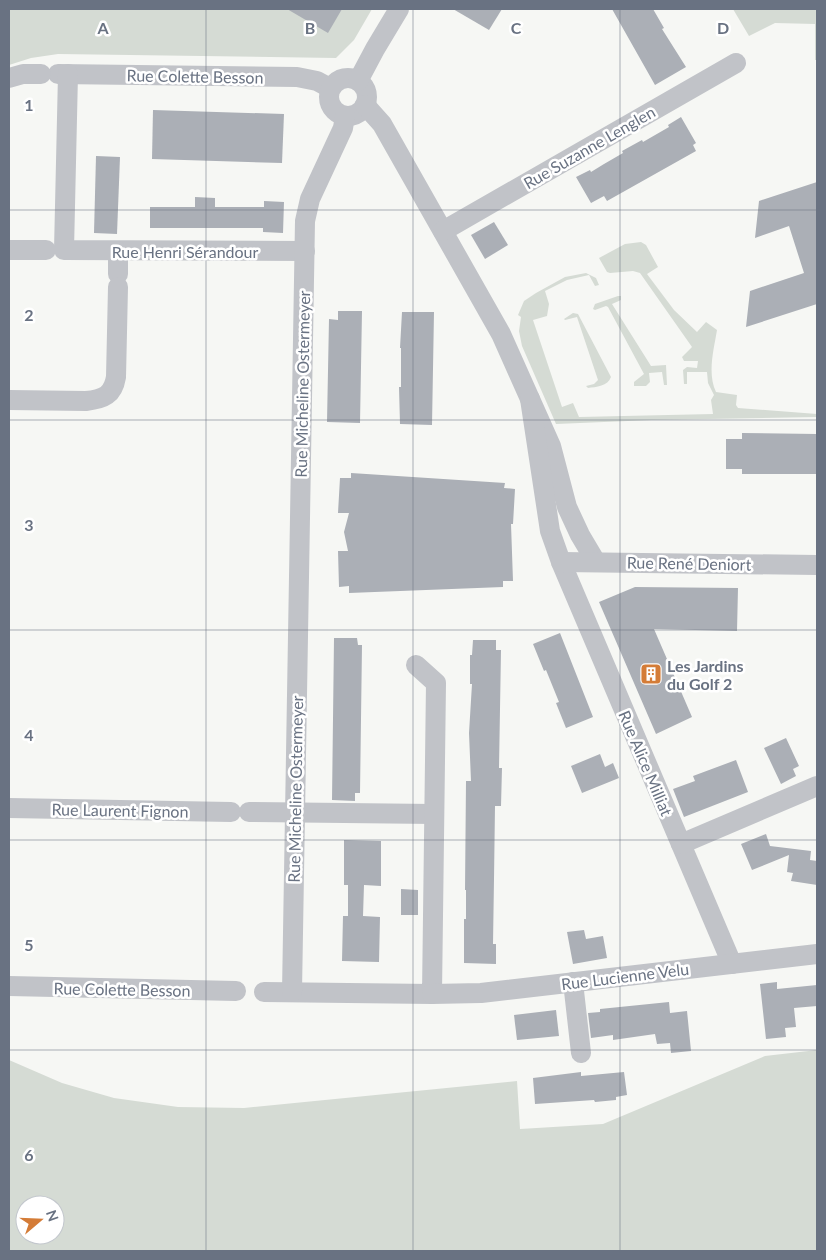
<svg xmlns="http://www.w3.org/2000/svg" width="826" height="1260" viewBox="0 0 826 1260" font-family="Lato,sans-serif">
<rect width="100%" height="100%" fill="#f6f7f4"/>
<!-- green -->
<g fill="#d5dbd4" fill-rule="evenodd">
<path d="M9 9H372L354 40 336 58 58 54 31 58 9 65Z"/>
<path d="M733 9H817V60H815V24L775 23 749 36Z"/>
<path d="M641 242 646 245 658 267 647 274 674 310 697 332 706 322 717 330C714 349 707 373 716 392L737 395 736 405 738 408 817 414V417L652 420 556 424 522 346 519 331 521 317 518 315 524 301 536 293 565 277 586 273 596 278 599 285 595 286 589 275 567 280 545 291 549 304 547 316 533 320 562 407 573 403 579 417 713 414 711 400 714 395 708 383 707 372H687V384H684L683 370 687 367 697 368 698 361H684L682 357 692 347 640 273 633 271 610 273 607 272 599 258 625 244Z"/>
<path d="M618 296H621V300L612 304 651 366 666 365 667 385H664L662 372 649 373 650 382 646 386H634V382L644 374 608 307 606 306 595 310 593 309 595 304Z"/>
<path d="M573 313 578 314 611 377C608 386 596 387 588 388L586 386 594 384 598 380 577 317 565 320 564 319Z"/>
<path d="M817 1050V1251H9V1060L62 1083 114 1098 178 1107 244 1108 517 1081 520 1129 603 1124 765 1056ZM25 1205H55V1235H25Z"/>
</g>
<!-- building -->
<g fill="#abafb6">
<path d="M287 9H342L328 33Z"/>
<path d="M453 9H502L489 30Z"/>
<path d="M612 9H653L664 28 662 29 686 67 655 85Z"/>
<path d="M153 110 284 114 282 163 152 159Z"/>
<path d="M681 117 696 143 693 145 696 151 607 201 604 196 591 203 576 177 590 170 591 172 604 164 623 153 622 151 642 140 643 142 669 127 668 125Z"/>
<path d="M96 156 120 157 117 234 94 233Z"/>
<path d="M817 182V304L746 327 750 291 804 273 789 226 755 238 759 201Z"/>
<path d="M195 197 215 198V207H264V201L284 202 283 233 263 232V228H150V207H195Z"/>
<path d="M494 222 508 245 485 259 471 235Z"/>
<path d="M338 311H362L360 423 327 422 329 319 338 320Z"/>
<path d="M402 312H434L432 425 400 424 399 387H401V348H400Z"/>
<path d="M742 433 817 434V474H742V469H726V439H742Z"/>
<path d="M351 473 505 483 504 488 515 489 513 524H511L513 581H503V587L349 593V586L339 587 338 551H348L344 532 349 513H338L340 478H351Z"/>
<path d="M635 587 738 588 737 631 654 629 692 717 656 734 599 602Z"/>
<path d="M560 633 593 717 566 728 556 703 559 702 546 670 544 671 533 644Z"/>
<path d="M334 638H357L358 645H362L360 793H355V801L332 800Z"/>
<path d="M473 640H496V650H501L499 768H502L501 806H495L494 879 493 944H496V964L464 963V919H466V890H465L466 781H471L469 733 472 684H470V655H472Z"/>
<path d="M786 738 799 766 793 769 796 776 781 784 764 748Z"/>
<path d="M600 754 605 767 613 763 619 778 582 793 571 766Z"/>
<path d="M736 760 748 792 684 817 673 789 695 781 693 776Z"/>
<path d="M766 834 770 846 811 851 810 860 817 861V885L791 881 793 873 787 872 789 855 752 870 741 844Z"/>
<path d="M344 840 381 841V886L364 885 363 916 380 917 379 962 342 961 343 916H348V885H344Z"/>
<path d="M401 889 418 890V915H401Z"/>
<path d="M584 930 586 939 603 936 607 958 573 964 567 932Z"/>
<path d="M777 982V989L817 985V1006L794 1008 796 1027 785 1028 786 1037 766 1039 760 984Z"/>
<path d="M669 1002 670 1013 687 1011 691 1051 671 1053 670 1043 657 1044 655 1034 613 1040V1035L591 1038 588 1013 600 1012V1009Z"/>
<path d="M556 1010 559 1036 517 1040 514 1015Z"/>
<path d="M581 1072V1076L624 1072 627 1095 616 1097V1100L595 1102 594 1100 535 1104 533 1078Z"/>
</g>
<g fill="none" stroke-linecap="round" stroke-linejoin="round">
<!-- minor -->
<g stroke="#c1c3c8" stroke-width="20">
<path d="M58 74 297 77 317 81 330 88"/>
<path d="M68 74 64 250 305 251"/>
<circle cx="348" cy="97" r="19"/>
<path d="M9 78 23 74H41"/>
<path d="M358 81 375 49 399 9"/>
<path d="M365 105 382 124 501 334 551 446 567 507 580 535 596 562"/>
<path d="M443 231 736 63"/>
<path d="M9 250H46"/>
<path d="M118 274V251"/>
<path d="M530 399 550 531 561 562 732 964"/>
<path d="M9 400 86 401C104 399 113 395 116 377L118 287"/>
<path d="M561 562 817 565"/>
<path d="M9 808 231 812"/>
<path d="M249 812 434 814"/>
<path d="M681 844 817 786"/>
<path d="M573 982 581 1053"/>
<path d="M9 986 236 991"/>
<path d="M264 992 432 994 436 683 416 665"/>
<path d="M292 992 305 221 310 199 343 128 345 116"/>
<path d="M432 994 481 993 817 954"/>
</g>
</g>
<!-- grid -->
<path fill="none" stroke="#697282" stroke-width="1" stroke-opacity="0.55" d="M206 9V1251M413 9V1251M620 9V1251M9 210H817M9 420H817M9 630H817M9 840H817M9 1050H817"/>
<!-- icons -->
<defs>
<g id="building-square" transform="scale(1.125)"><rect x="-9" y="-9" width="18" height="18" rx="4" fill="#d47c37" stroke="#fff"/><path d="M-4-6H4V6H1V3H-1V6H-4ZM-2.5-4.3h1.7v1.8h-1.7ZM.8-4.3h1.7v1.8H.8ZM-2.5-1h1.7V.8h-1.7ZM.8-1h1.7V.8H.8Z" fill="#fff"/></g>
</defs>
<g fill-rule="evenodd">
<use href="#building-square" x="651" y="674"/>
</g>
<g text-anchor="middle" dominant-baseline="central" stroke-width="5" stroke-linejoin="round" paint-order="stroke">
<!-- street labels -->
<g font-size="16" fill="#697282" stroke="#fff">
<text transform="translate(195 76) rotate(1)">Rue Colette Besson</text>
<text transform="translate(589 147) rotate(-30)">Rue Suzanne Lenglen</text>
<text x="185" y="251">Rue Henri Sérandour</text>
<text transform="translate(302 384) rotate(-89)">Rue Micheline Ostermeyer</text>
<text transform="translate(689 563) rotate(1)">Rue René Deniort</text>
<text transform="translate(646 763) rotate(67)">Rue Alice Milliat</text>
<text transform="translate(295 789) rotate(-89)">Rue Micheline Ostermeyer</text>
<text transform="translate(120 810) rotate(1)">Rue Laurent Fignon</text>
<text transform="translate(625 976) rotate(-7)">Rue Lucienne Velu</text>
<text transform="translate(122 989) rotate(1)">Rue Colette Besson</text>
</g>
<!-- poi labels -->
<g font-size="16" font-weight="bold" fill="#697282" stroke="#fff" text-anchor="start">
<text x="667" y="665">Les Jardins<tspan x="667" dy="18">du Golf 2</tspan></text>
</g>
</g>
<g font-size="16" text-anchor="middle" font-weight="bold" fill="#697282" stroke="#fff" stroke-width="5" stroke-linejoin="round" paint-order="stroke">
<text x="103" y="34">A</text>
<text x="310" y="34">B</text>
<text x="516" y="34">C</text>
<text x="723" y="34">D</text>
<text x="29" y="111">1</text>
<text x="29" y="321">2</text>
<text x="29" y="531">3</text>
<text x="29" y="741">4</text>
<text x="29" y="951">5</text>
<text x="29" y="1161">6</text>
</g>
<!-- border -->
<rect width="826" height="1260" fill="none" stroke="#697282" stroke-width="20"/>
<!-- north arrow -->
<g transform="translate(40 1220) rotate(71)"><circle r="24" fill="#ffffff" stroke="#c3c7cd"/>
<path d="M0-4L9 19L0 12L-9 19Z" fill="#d47c37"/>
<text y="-8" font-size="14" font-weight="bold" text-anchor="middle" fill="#697282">N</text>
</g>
</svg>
